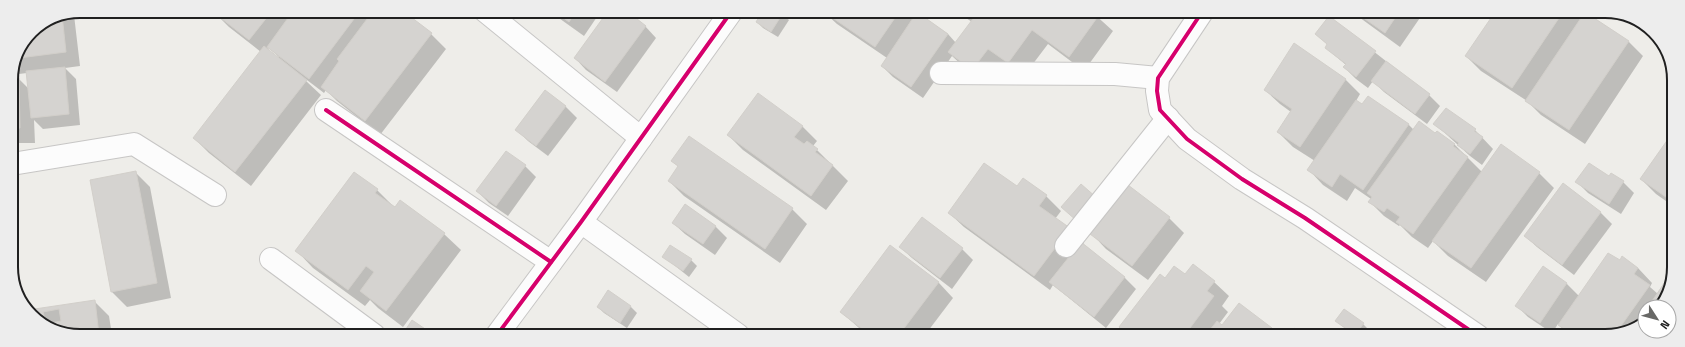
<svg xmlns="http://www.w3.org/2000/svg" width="1685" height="347" viewBox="0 0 1685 347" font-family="'Space Grotesk',sans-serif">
<rect width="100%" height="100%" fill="#eeede9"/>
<!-- shadow -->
<g fill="#0003" fill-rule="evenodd">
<path d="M215 11H402L431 34 446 49 380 135 337 101 326 90 324 93 307 80 306 81 321 95 251 186 209 153 194 138 261 52 229 27 214 12ZM269 48 279 57 278 58 267 50Z"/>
<path d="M549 11H601L584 36Z"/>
<path d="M764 12H779L789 20 778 37 763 28 757 22Z"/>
<path d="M824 12H918L921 16 948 34 956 43 972 22 957 12H1092L1113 31 1084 71 1048 44 1023 77 1003 63 987 84 964 67 952 56 923 98 893 77 882 66 887 58 837 24Z"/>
<path d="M1352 12H1424L1400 47Z"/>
<path d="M1496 12H1577L1583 18 1586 13 1629 42 1643 56 1585 144 1541 115 1527 101 1481 71 1466 56Z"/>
<path d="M72 13 74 15 80 66 65 68 76 79 80 125 43 129 34 120 35 143H12L11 79H19L29 89 27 73 11 75 31 31 54 16Z"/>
<path d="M1330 17 1429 95 1440 106 1427 124 1384 92 1373 81 1368 88 1356 79 1344 67 1346 65 1326 48 1328 45 1316 34Z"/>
<path d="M645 26 656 38 617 92 586 70 575 58Z"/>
<path d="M1345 79 1360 94 1356 101 1363 105 1408 124 1414 130 1435 134 1454 144 1482 172 1501 146 1539 173 1554 188 1486 282 1448 256 1433 241 1428 248 1412 237 1400 225 1399 226 1384 216 1370 202 1371 199 1355 188 1347 201 1323 185 1309 170 1315 161 1293 147 1278 132 1291 112 1280 104 1265 90Z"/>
<path d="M545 92 566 107 577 118 548 156 528 141 517 130Z"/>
<path d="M1435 124 1475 130 1493 149 1482 165 1470 156Z"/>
<path d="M802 126 817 141 813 146 848 181 826 210 743 150 728 135Z"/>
<path d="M1673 133V206L1656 194 1641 179Z"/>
<path d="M689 137 792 209 807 224 780 263 684 196 669 181 679 167 672 161Z"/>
<path d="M525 166 536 177 508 216 489 203 477 191Z"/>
<path d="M135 172 150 187 171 298 127 307 112 292 91 181Z"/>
<path d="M1609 177 1623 182 1634 193 1621 214 1588 193 1577 182Z"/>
<path d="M1023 179 1046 196 1061 211 1055 219 1069 229 1084 243 1083 244 1125 278 1136 289 1106 328 1053 285 1050 290 964 227 949 213 1017 188Z"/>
<path d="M1563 185 1601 213 1612 224 1574 275 1537 247 1525 236Z"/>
<path d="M377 190 394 207 444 234 461 250 403 327 378 308 370 300 365 306 313 268 297 251Z"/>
<path d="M1169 218 1184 233 1148 280 1106 249 1092 234Z"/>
<path d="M673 223 715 226 727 238 715 255 685 234Z"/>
<path d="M890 246 939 283 953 298 925 335H867L841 312Z"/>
<path d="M900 247 962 249 973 260 952 289 912 258Z"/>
<path d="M664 257 691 260 697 266 689 277Z"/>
<path d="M1620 262 1638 268 1652 283 1650 287 1658 294 1673 280 1657 307H1645V321L1609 336H1570L1558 324 1552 333 1528 317 1517 306 1543 268 1567 284 1579 296Z"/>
<path d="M1185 276 1214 282 1229 296 1222 306 1228 312 1219 324 1222 326 1271 328 1278 336H1128L1120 327 1165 279Z"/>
<path d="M609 292 631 307 637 313 627 328 604 313 598 307Z"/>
<path d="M94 301 109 316 112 335H67L31 316 29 311Z"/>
<path d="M1336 321 1363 324 1369 330 1365 336H1355Z"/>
</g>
<!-- building -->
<g fill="#d5d3d0" stroke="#d2cfca">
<path d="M214 11H272L249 40 213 12Z"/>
<path d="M293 11H360L309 79 267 47Z"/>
<path d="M373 11H403L432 33 365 121 321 87 339 61 337 59Z"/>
<path d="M554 11H576L569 22Z"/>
<path d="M608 11H627L646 26 605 82 574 58Z"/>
<path d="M762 12H781L783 13 771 32 756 22Z"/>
<path d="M824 12H899L875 47Z"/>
<path d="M917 12 948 34 911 87 881 66Z"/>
<path d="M978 12H1094L1099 15 1069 57 1032 30 1008 63 988 49 972 70 948 52Z"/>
<path d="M1355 12H1399L1385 33Z"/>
<path d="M1495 12H1563L1512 88 1465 56Z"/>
<path d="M1585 12 1629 41 1569 130 1525 101Z"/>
<path d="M62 15 66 52 19 58 31 31 54 16Z"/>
<path d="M1329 16 1376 51 1356 77 1343 67 1346 64 1325 48 1327 44 1315 34Z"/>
<path d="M1294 43 1346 79 1300 147 1277 132 1292 109 1264 90Z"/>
<path d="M264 46 307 80 235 172 193 138Z"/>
<path d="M1386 61 1430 94 1415 114 1371 81Z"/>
<path d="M65 67 69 114 31 118 26 71Z"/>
<path d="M11 78H19L20 128 11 129Z"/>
<path d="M545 90 566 106 536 146 515 130Z"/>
<path d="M758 93 803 126 794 137 804 144 807 141 818 149 815 152 833 165 811 196 727 135Z"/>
<path d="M1368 96 1409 124 1363 190 1340 174 1332 187 1307 170 1356 100 1362 104Z"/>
<path d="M1446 108 1476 129 1474 131 1483 137 1470 154 1457 145 1459 143 1433 124Z"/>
<path d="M1419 121 1435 133 1437 131 1455 144 1453 146 1468 157 1413 234 1396 222 1400 217 1387 208 1384 212 1368 202 1372 197 1367 193Z"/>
<path d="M1673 132V202L1640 179Z"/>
<path d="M689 136 793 208 765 249 668 181 678 166 671 161Z"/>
<path d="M1501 144 1540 172 1471 268 1432 241Z"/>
<path d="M506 151 526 165 496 206 476 191Z"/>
<path d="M984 163 1017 186 1023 178 1047 195 1039 206 1070 228 1034 276 948 213Z"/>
<path d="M1589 163 1609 176 1611 173 1624 181 1609 204 1575 182Z"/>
<path d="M136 171 157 283 111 292 90 180Z"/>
<path d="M354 172 378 189 375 193 395 207 400 200 445 233 386 311 360 291 374 272 366 266 348 290 295 251Z"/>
<path d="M1563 183 1601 212 1562 265 1524 236Z"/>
<path d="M1081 184 1097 198 1077 221 1061 207Z"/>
<path d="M1128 185 1170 217 1132 266 1090 234Z"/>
<path d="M685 204 716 226 703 244 672 223Z"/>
<path d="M922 217 963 248 940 278 899 247Z"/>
<path d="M1081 242 1125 277 1094 317 1049 282Z"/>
<path d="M670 245 692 259 683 271 662 257Z"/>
<path d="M890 245 939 282 899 335H870L840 312Z"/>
<path d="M1608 253 1620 260 1622 256 1638 268 1634 274 1650 285 1616 333 1609 336H1574L1558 325Z"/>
<path d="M1193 264 1215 281 1207 291 1214 296 1184 336H1129L1119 327 1160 274 1165 278 1174 266 1185 274Z"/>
<path d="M1543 266 1567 283 1540 323 1515 306Z"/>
<path d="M1673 270V280L1657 307H1648Z"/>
<path d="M608 290 631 306 620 323 597 307Z"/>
<path d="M95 300 99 335H67L46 324 61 321 59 309 43 312 46 323 31 316 28 310Z"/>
<path d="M1239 303 1272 328 1265 336H1205L1217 321 1222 325Z"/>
<path d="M1344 309 1364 323 1355 335 1335 321Z"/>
<path d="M1645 311V321L1636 325Z"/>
<path d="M412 320 434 335H402Z"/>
<path d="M1294 328 1304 336H1289Z"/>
</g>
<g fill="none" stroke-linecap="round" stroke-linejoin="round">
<!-- minor casing -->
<g stroke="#c7c6c5" stroke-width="24">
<g id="minor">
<path d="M485 11 641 138"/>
<path d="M1202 12 1158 78 1157 91 1160 110 1187 139 1242 179 1305 218 1478 336"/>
<path d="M941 73 1115 74 1158 78"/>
<path d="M326 110 551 262"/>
<path d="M12 164 134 144 215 195"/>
<path d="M581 222 738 335"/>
<path d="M1066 246 1168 118"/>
<path d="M271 259 374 335"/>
<path d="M497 335 581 222 731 12"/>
</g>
</g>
<!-- minor -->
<use href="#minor" stroke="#fcfcfc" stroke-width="22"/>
<!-- cycleway casing -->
<g stroke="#fff" stroke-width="6">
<g id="cycleway">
<path d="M1202 12 1158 78 1157 91 1160 110 1187 139 1242 179 1305 218 1478 336"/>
<path d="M326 110 551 262"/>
<path d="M497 335 581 222 731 12"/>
</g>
</g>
<!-- cycleway -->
<use href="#cycleway" stroke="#d6006c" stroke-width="4"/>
</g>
<!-- crop -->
<path d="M0 0H1685V347H0ZM80 18H1605A62 62 0 0 1 1667 80V267A62 62 0 0 1 1605 329H80A62 62 0 0 1 18 267V80A62 62 0 0 1 80 18Z" fill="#ededed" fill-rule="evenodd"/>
<path fill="none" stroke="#202020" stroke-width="2" d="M80 18H1605A62 62 0 0 1 1667 80V267A62 62 0 0 1 1605 329H80A62 62 0 0 1 18 267V80A62 62 0 0 1 80 18Z"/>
<!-- north arrow -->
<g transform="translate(1657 319) rotate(126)"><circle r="19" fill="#ffffff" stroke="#a6a6a6"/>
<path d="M0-3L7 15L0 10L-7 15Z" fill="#686866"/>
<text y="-6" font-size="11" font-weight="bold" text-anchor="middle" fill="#202020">N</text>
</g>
</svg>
